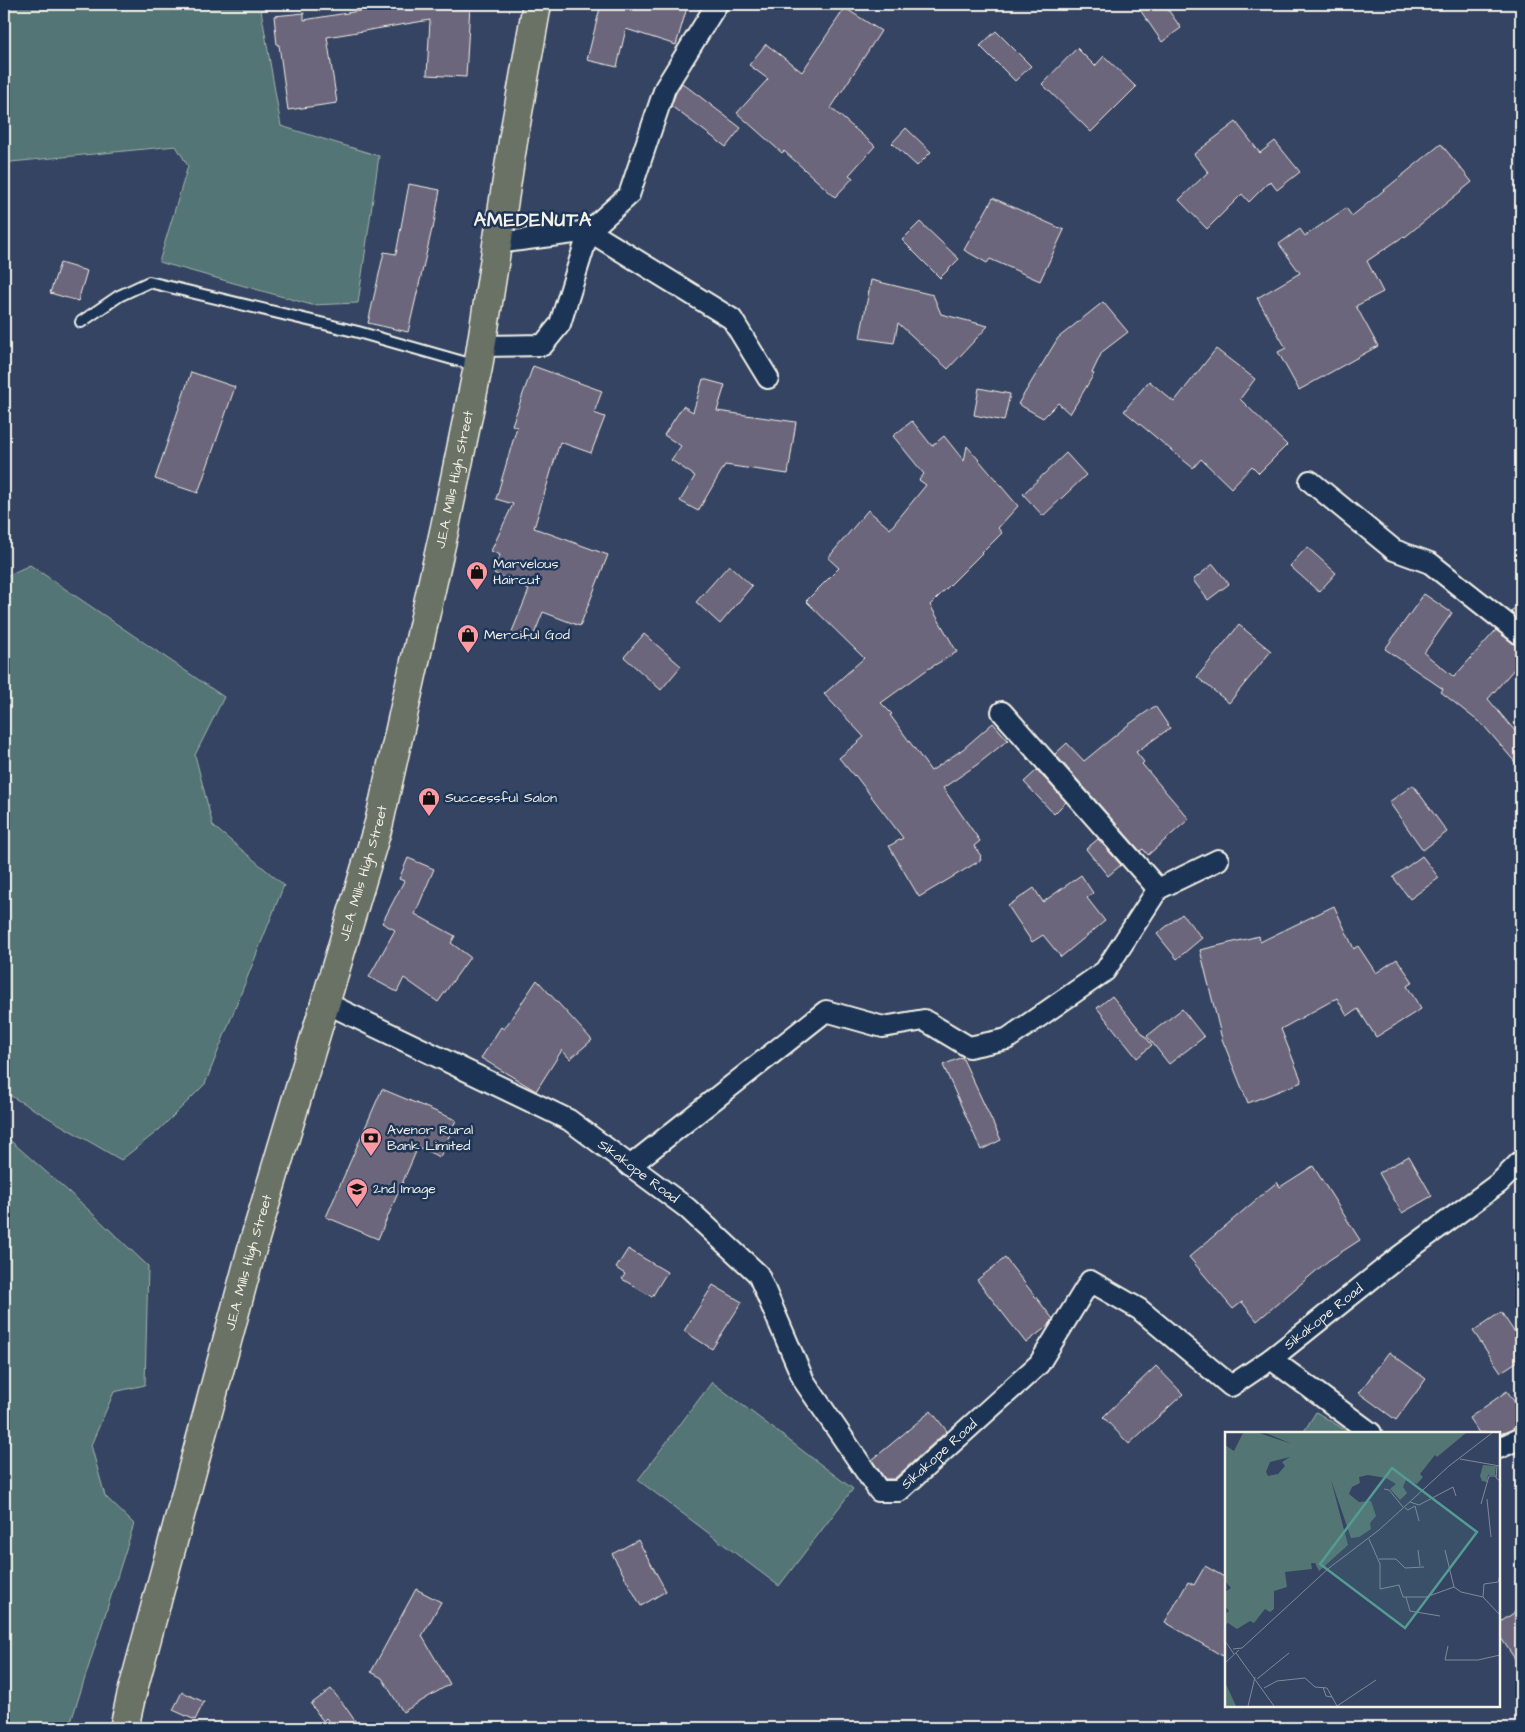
<svg xmlns="http://www.w3.org/2000/svg" width="1525" height="1732" viewBox="0 0 1525 1732" font-family="'Architects Daughter',sans-serif">
<rect width="100%" height="100%" fill="#354462"/>
<filter id="ink" filterUnits="userSpaceOnUse"><feTurbulence type="fractalNoise" baseFrequency=".02" numOctaves="2"/><feDisplacementMap in="SourceGraphic" scale="10" xChannelSelector="R" yChannelSelector="G"/><feConvolveMatrix kernelMatrix="1 2 1 2 8 2 1 2 1" color-interpolation-filters="sRGB"/></filter>
<g filter="url(#ink)">
<!-- green -->
<g fill="#537574" stroke="#a4b3ae">
<path d="M4 4H287L261 10 281 126 379 156 358 303 312 305 159 262 188 166 176 146 11 162 4 165Z"/>
<path d="M30 565 224 697 195 755 213 826 284 885 205 1084 159 1130 121 1160 4 1092V577Z"/>
<path d="M4 1135 77 1199 148 1266 145 1385 114 1392 91 1445 105 1496 134 1524 69 1728H4Z"/>
<path d="M712 1382 853 1489 779 1586 638 1480Z"/>
<path d="M1316 1412 1350 1433H1303Z"/>
</g>
<!-- building -->
<g fill="#6c667b" stroke="#f4f1e8">
<path d="M402 4 470 5 466 77 427 75 430 20 327 37 337 103 288 110 279 45H277L274 16 304 13V20Z"/>
<path d="M601 4H688L676 45 626 29 617 67 587 60Z"/>
<path d="M1136 4H1164L1181 28 1162 42Z"/>
<path d="M845 8 881 31 831 108 875 146 849 175 853 178 835 197 784 151 782 153 737 113 768 79 749 65 766 44 802 72Z"/>
<path d="M996 31 1031 66 1015 81 980 46Z"/>
<path d="M1077 48 1095 66 1104 56 1136 87 1091 132 1042 84Z"/>
<path d="M682 83 741 128 726 147 671 106 676 93Z"/>
<path d="M1236 122 1260 153 1275 141 1300 172 1277 190 1270 181 1249 202 1242 194 1207 229 1179 200 1208 172 1194 154Z"/>
<path d="M906 128 931 152 917 166 892 143Z"/>
<path d="M1441 144 1472 182 1405 237 1404 236 1367 261 1383 292 1356 306 1378 346 1299 390 1278 352 1286 348 1257 298 1300 273 1279 244 1300 229 1305 236 1346 208 1352 216Z"/>
<path d="M409 184 440 190 433 229H432L408 332 368 323 384 252 396 254Z"/>
<path d="M993 198 1064 230 1040 281 990 259 987 263 964 250Z"/>
<path d="M920 222 959 259 940 278 902 240Z"/>
<path d="M60 263 87 271 78 301 50 293Z"/>
<path d="M871 280 933 295 941 314 988 326 948 369 898 323 894 343 860 338Z"/>
<path d="M1103 302 1128 332 1102 352 1092 373 1094 374 1070 414 1058 403 1043 418 1018 404 1058 338Z"/>
<path d="M1216 349 1255 379 1240 399 1287 445 1259 473 1252 466 1231 488 1201 459 1193 468 1124 411 1149 381 1174 402Z"/>
<path d="M533 366 602 391 594 413 605 417 591 453 560 442 534 528 608 555 580 626 543 612 531 642 511 634 529 590 492 572 500 555 491 551 513 504 496 499 517 427 512 425Z"/>
<path d="M191 372 235 387 198 493 155 479Z"/>
<path d="M703 379 725 385 717 411 796 422 788 474 725 465 698 511 680 501 695 476 671 460 681 446 664 435 683 406 693 412Z"/>
<path d="M979 388 1010 394 1004 421 974 415Z"/>
<path d="M912 421 932 446 944 436 964 461 967 446 1018 506 998 528 1002 533 930 605 957 652 928 669 881 703 892 714 890 715 931 771 963 749 993 723 1008 740 978 764 943 788 980 841 974 846 981 856 980 857 981 860 919 897 889 846 903 838 855 775 854 776 839 758 864 737 824 694 864 658 806 601 839 568 828 558 868 510 890 529 926 485 919 480 924 474 893 436Z"/>
<path d="M1066 453 1086 475 1043 516 1023 494Z"/>
<path d="M1307 547 1336 573 1319 592 1290 566Z"/>
<path d="M1213 564 1229 584 1208 600 1193 580Z"/>
<path d="M729 565 752 586 720 624 696 602Z"/>
<path d="M1424 594 1452 613 1424 653 1454 677 1496 630 1514 644 1521 647V661L1488 699 1521 738V769L1484 726 1441 692 1443 689 1385 649Z"/>
<path d="M1521 601V620L1511 612Z"/>
<path d="M1239 625 1271 651 1229 703 1197 677Z"/>
<path d="M644 634 681 666 661 690 624 657Z"/>
<path d="M1155 706 1170 728 1136 752 1144 762 1142 764 1189 819 1148 855 1143 849 1140 851 1055 754 1067 743 1084 761 1128 725Z"/>
<path d="M1037 770 1066 802 1054 814 1024 782Z"/>
<path d="M1413 785 1447 832 1423 850 1389 802Z"/>
<path d="M1098 839 1121 865 1108 876 1086 849Z"/>
<path d="M1422 856 1439 878 1410 899 1393 877Z"/>
<path d="M408 858 434 869 415 914 455 936 451 943 470 957 438 1002 404 978 397 992 369 977 395 930 382 923 404 881 399 879Z"/>
<path d="M1081 875 1093 893 1087 898 1105 921 1061 957 1043 935 1032 942 1008 906 1034 888 1043 902Z"/>
<path d="M1334 906 1354 949 1358 946 1376 973 1397 959 1413 982 1407 986 1421 1009 1376 1037 1358 1009 1347 1016 1337 998 1281 1029 1302 1082 1248 1103 1222 1039 1200 950 1259 936 1260 942Z"/>
<path d="M1182 914 1202 938 1177 959 1157 934Z"/>
<path d="M537 980 592 1040 570 1059 562 1050 536 1091 481 1058 501 1027 504 1029Z"/>
<path d="M1112 996 1152 1045 1137 1058 1097 1008Z"/>
<path d="M1182 1009 1204 1037 1169 1064 1147 1036Z"/>
<path d="M962 1057 1001 1140 981 1150 943 1065Z"/>
<path d="M382 1089 456 1120 440 1157 418 1147 378 1239 326 1217Z"/>
<path d="M1409 1156 1432 1196 1402 1213 1379 1173Z"/>
<path d="M1313 1166 1360 1240 1329 1260 1257 1321 1242 1302 1233 1309 1189 1257 1277 1182 1280 1187Z"/>
<path d="M628 1249 667 1272 652 1297 622 1279 625 1274 616 1268Z"/>
<path d="M1005 1258 1053 1319 1049 1325 1026 1343 977 1280Z"/>
<path d="M713 1285 742 1302 712 1349 684 1331Z"/>
<path d="M1501 1312 1521 1342V1359L1501 1372 1473 1331Z"/>
<path d="M1389 1352 1426 1379 1396 1420 1359 1393Z"/>
<path d="M1156 1366 1183 1394 1129 1444 1103 1417Z"/>
<path d="M1507 1391 1521 1411V1426L1503 1433H1479L1469 1418Z"/>
<path d="M931 1411 947 1431 894 1479H885L872 1460Z"/>
<path d="M638 1540 666 1591 641 1606 612 1554Z"/>
<path d="M1205 1566 1226 1578V1658L1165 1622 1188 1582 1194 1585Z"/>
<path d="M416 1589 441 1602 422 1636 450 1684 403 1712 382 1678 371 1672Z"/>
<path d="M1521 1608V1668L1499 1635V1623Z"/>
<path d="M331 1689 344 1705 360 1728H334L326 1718 323 1721 311 1704Z"/>
<path d="M182 1692 204 1702 195 1720 173 1710Z"/>
</g>
<g fill="none" stroke-linecap="round" stroke-linejoin="round">
<!-- lane casing -->
<g stroke="#f4f1e8" stroke-width="14">
<path id="lane" d="M81 322 119 296 149 282 358 332 477 366"/>
</g>
<!-- street casing -->
<g stroke="#f4f1e8" stroke-width="24">
<g id="street">
<path d="M498 243 589 231 629 195 665 88 717 4"/>
<path d="M481 346 543 345 560 324 589 231 732 319 768 378"/>
<path d="M1310 481 1394 550 1430 563 1521 635"/>
<path d="M1002 712 1158 889"/>
<path id="s1" d="M326 1003 569 1120 687 1208 758 1274 804 1381 879 1491H899L1039 1364 1090 1281 1139 1309 1231 1386 1271 1359 1400 1256 1499 1183 1521 1161"/>
<path d="M630 1166 826 1011 883 1027 924 1020 969 1047 1007 1039 1105 971 1158 889 1218 860"/>
<path d="M1271 1359 1371 1433"/>
<path d="M1499 1448 1521 1438"/>
</g>
</g>
<!-- highway casing -->
<g stroke="#f4f1e8" stroke-width="31">
<g id="highway">
<path id="s2" d="M124 1728 131 1697 253 1245 379 823 445 527 478 367 514 135 537 4"/>
</g>
</g>
<!-- lane -->
<use href="#lane" stroke="#1d3557" stroke-width="10"/>
<!-- street -->
<use href="#street" stroke="#1d3557" stroke-width="20"/>
<!-- highway -->
<use href="#highway" stroke="#6b7165" stroke-width="28"/>
</g>
</g>
<!-- icons -->
<defs>
<g id="shop-pin" transform="scale(1.125)"><path d="M0 17L-7.5 6A9.5 9.5 0 1 1 7.5 6Z" fill="#ff9aa2" stroke="#1d3557"/><path d="M-5-2.5h2.3a2.7 3.5 0 0 1 5.4 0H5L5.5 6h-11ZM-1.5-2.5h3a1.5 2.3 0 0 0-3 0Z" fill="#111"/></g>
<g id="bank-pin" transform="scale(1.125)"><path d="M0 17L-7.5 6A9.5 9.5 0 1 1 7.5 6Z" fill="#ff9aa2" stroke="#1d3557"/><path d="M-6-4H6V4H-6ZM0-2.3a2.3 2.3 0 1 0 0 4.6a2.3 2.3 0 1 0 0-4.6Z" fill="#111"/></g>
<g id="school-pin" transform="scale(1.125)"><path d="M0 17L-7.5 6A9.5 9.5 0 1 1 7.5 6Z" fill="#ff9aa2" stroke="#1d3557"/><path d="M0-5L7-2L0 1L-7-2ZM-4 1L0 2.5L4 1V4Q0 6-4 4Z" fill="#111"/></g>
</defs>
<g fill-rule="evenodd">
<use href="#shop-pin" x="477" y="572"/>
<use href="#shop-pin" x="468" y="635"/>
<use href="#shop-pin" x="429" y="798"/>
<use href="#bank-pin" x="371" y="1138"/>
<use href="#school-pin" x="357" y="1189"/>
</g>
<g text-anchor="middle" dominant-baseline="central" stroke-width="5" stroke-linejoin="round" paint-order="stroke">
<!-- street labels -->
<g font-size="14" fill="#f4f1e8" stroke="#1d3557">
<text stroke="none"><textPath href="#s2" startOffset="1292">J.E.A. Mills High Street</textPath></text>
<text stroke="none"><textPath href="#s2" startOffset="888">J.E.A. Mills High Street</textPath></text>
<text stroke="none"><textPath href="#s1" startOffset="356">Sikakope Road</textPath></text>
<text stroke="none"><textPath href="#s2" startOffset="482">J.E.A. Mills High Street</textPath></text>
<text stroke="none"><textPath href="#s1" startOffset="1362">Sikakope Road</textPath></text>
<text stroke="none"><textPath href="#s1" startOffset="838">Sikakope Road</textPath></text>
</g>
<!-- poi labels -->
<g font-size="14" fill="#f4f1e8" stroke="#1d3557" text-anchor="start">
<text x="493" y="564">Marvelous<tspan x="493" dy="16">Haircut</tspan></text>
<text x="484" y="635">Merciful God</text>
<text x="445" y="798">Successful Salon</text>
<text x="387" y="1130">Avenor Rural<tspan x="387" dy="16">Bank Limited</tspan></text>
<text x="373" y="1189">2nd Image</text>
</g>
<!-- district labels -->
<g font-size="19" font-weight="bold" letter-spacing="1" fill="#f4f1e8" stroke="#1d3557">
<text x="533" y="220">AMEDENUTA</text>
</g>
</g>
<!-- overview -->
<g transform="translate(1225 1432)">
<rect width="275" height="275" fill="#354462"/>
<path d="M18 1H34L67 12 41 1H241L212 25 210 23 195 42 198 45 192 52 181 48 178 55 182 61 175 68 165 57 171 52 161 46 143 43 134 45 135 51 127 55 124 62 134 70 146 69 151 84 145 91 146 97 134 105 126 106 106 48 123 113 94 139 90 131H86L87 137 60 140 62 155 49 159V177L45 180 40 177 29 191 25 189 12 197 3 191 0 193V182L4 179 0 174V160L6 156 0 149V13L9 19ZM65 25 57 30 60 34 53 42 43 44 41 40 45 30ZM258 33 271 34 270 43H263L262 50 257 49 255 44ZM0 250 11 274H0Z" fill="#537574" fill-rule="evenodd"/>
<path fill="none" stroke="#818998" stroke-width="1" d="M235 27 275 34M272 34 271 46 275 49M159 57 164 58 178 75M262 67 266 105M185 70 194 73 228 55 231 64M256 72 264 44H272M180 76 183 78 190 74 194 89M144 107 155 132V157L174 153 178 165H201L229 155 236 160 258 165 275 183M193 118 195 134M220 118 229 155M154 127H171L180 136 199 135M181 165 185 179 215 184M258 165 259 152 273 150 275 143M0 209 9 222M223 214 220 228H253L275 223M8 217 17 216 104 136 154 98 224 34 267 1M11 221 49 274M0 231 14 218M32 247 64 221M98 255 101 264 107 265M39 256 52 249 80 246 90 255 102 256 112 274M23 274 30 245M112 274 151 248"/>
<path fill="#549b93" fill-opacity="0.15" stroke="#549b93" stroke-width="2.5" d="M167 36 252 100 180 196 95 132Z"/>
<rect width="275" height="275" fill="none" stroke="#f4f1e8" stroke-width="2.5"/>
</g>
<!-- margin -->
<rect width="1525" height="1732" fill="none" stroke="#1d3557" stroke-width="20"/>
<rect x="10" y="10" width="1505" height="1712" fill="none" stroke="#f4f1e8" stroke-width="2" filter="url(#ink)"/>
</svg>
